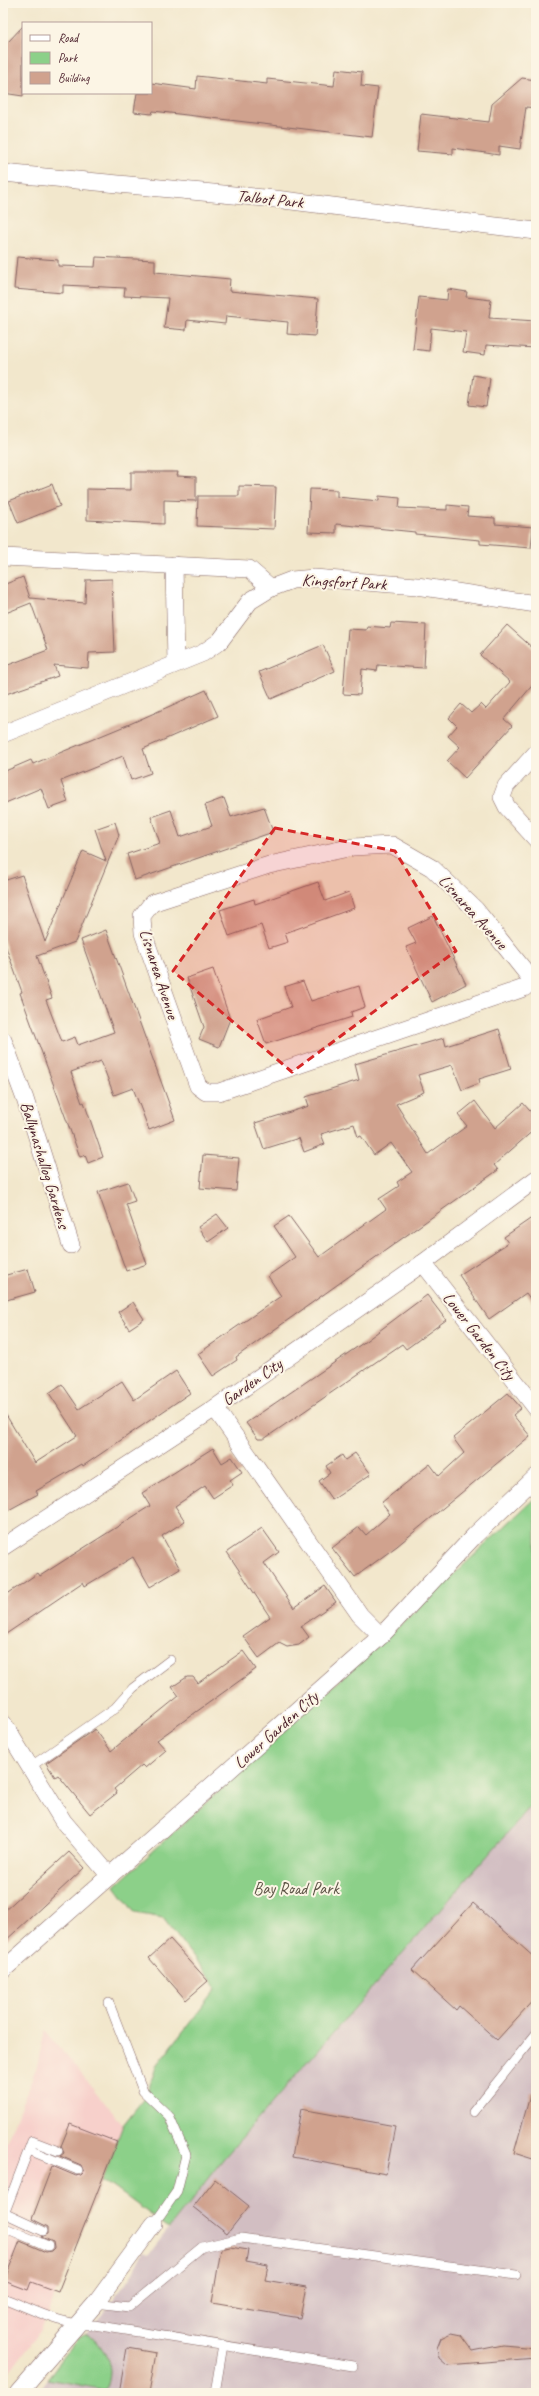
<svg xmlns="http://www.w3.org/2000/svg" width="539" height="2396" viewBox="0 0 539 2396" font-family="Caveat,sans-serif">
<rect width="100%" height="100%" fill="#fcf5e5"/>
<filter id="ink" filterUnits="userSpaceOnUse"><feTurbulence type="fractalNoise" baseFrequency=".025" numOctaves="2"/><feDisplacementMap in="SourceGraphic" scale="8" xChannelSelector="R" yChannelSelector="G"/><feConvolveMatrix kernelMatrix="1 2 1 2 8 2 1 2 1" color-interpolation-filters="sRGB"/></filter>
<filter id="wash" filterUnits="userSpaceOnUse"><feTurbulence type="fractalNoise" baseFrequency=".012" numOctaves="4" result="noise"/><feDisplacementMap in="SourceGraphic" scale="16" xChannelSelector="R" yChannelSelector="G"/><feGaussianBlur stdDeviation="0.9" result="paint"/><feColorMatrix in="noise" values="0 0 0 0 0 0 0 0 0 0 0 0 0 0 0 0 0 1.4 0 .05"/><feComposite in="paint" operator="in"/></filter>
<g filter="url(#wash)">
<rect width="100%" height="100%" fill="#f2e7cc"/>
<!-- built -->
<path fill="#f7d0cb" d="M45 2030 123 2125 41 2330 3 2381V2150L37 2066Z"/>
<!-- industrial -->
<path fill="#d2bec2" d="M536 1800V2393H39L40 2388 78 2338 87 2334 130 2278 143 2252 149 2254 224 2158Z"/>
<!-- green -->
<g fill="#8cd089" stroke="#6b785a">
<path d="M536 1497V1800L224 2158 169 2228 113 2187 102 2181 123 2125 145 2097 157 2065 217 1988 163 1918 135 1913 115 1886 385 1639Z"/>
<path d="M87 2334C98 2338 110 2359 110 2371 110 2377 108 2384 106 2390L47 2379 78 2338Z"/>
</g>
<g id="blocks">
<!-- building -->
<g fill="#d0a28e">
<path d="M23 26V96L3 93V41L8 42Z"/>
<path d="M336 69 362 72 361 86 378 88 372 137 153 111 152 114 134 112 137 93H151V83L196 89 197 76 267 84V79L334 86Z"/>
<path d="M522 78 536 80V108L526 107 520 149 499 146V155L453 148V154L417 151 421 114 489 122 492 104Z"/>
<path d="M17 257 58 260V266L95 267 96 257 155 260V272L230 279 229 291 318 299 315 336 287 334 288 322 226 316 225 324 187 320 186 330 164 328 168 298 124 296 125 288 63 285V293L14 289Z"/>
<path d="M448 289 467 292 466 297 491 300 489 318 536 321V348L486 345 485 355 463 352 466 332 431 328 429 351 413 349 419 297 447 300Z"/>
<path d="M473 375 490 378 486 407 469 405Z"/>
<path d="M131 472H178L177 476 196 477V501L164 500V524L87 520V489L131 490Z"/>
<path d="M52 484 60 506 18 523 9 501Z"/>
<path d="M239 486 276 487 274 529 197 526 198 496H239Z"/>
<path d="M310 489 337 490V497L379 501V496L400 498 399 508 447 510V505L468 507 467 516 495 518V524L533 527 531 548 480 544V540L415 534V532L336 524V533L308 532Z"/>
<path d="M23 577 30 598 85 603 86 580 112 579 115 652 89 653 88 668 54 665 58 676 3 695V667L48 650 31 603 3 614V585Z"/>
<path d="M391 623 426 625 424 668 378 665 377 671 362 669 360 695 343 694 348 629 366 630 367 626 390 628Z"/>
<path d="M507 625 536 651V681L504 719 512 726 465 778 447 761 460 747 448 736 457 726 449 718 461 704 471 713 481 704 486 709 510 682 480 655Z"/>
<path d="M323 645 335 671 271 699 259 672Z"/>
<path d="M206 690 218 716 143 749 151 773 131 780 123 756 61 781 68 802 49 809 41 788 3 804V772L31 760 33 764 132 723Z"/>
<path d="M224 798 231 817 264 807 273 832 135 880 127 854 160 843 151 817 171 810 180 837 212 826 205 805Z"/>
<path d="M115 822 119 835 75 942 37 956 52 998 46 1000 62 1042 75 1037 78 1045 114 1032 81 940 106 930 175 1120 149 1130 133 1088 114 1095 101 1061 71 1072 82 1103 84 1102 103 1157 88 1163 85 1155 80 1157 20 993 22 992 3 939V881L22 875 45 942 83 851 106 861 95 829Z"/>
<path d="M318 882 325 901 349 892 354 908 285 933 288 942 269 948 261 925 229 936 220 910 254 899 255 904Z"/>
<path d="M433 916 466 984 432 1002 406 947 416 943 408 928Z"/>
<path d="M213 969 230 1019 219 1047 199 1039 204 1027 187 978Z"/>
<path d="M303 981 311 1001 359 986 365 1007 351 1012 352 1017 266 1044 257 1019 291 1007 284 987Z"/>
<path d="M499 1029 511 1069 479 1079 480 1083 462 1090 452 1065 418 1075 424 1092 396 1104 428 1154 467 1126 458 1115 475 1101 495 1128 523 1103 536 1118V1128L494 1165 498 1170 236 1357 237 1360 213 1376 198 1354 281 1296 268 1276 295 1257 274 1226 289 1216 319 1257 386 1209 379 1199 399 1186 397 1182 412 1172 391 1143 374 1155 361 1136 358 1137 354 1124 321 1134 325 1144 304 1152 299 1138 264 1149 255 1123 309 1106 306 1097 359 1080 355 1064 444 1038 446 1046Z"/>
<path d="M203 1155 239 1158 236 1191 200 1188Z"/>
<path d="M128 1182 135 1201 126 1204 147 1264 126 1271 98 1192Z"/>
<path d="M217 1214 228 1228 208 1242 198 1227Z"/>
<path d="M536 1215V1307L526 1293 489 1319 459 1275 508 1243 504 1237Z"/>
<path d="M28 1269 35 1292 3 1301V1276Z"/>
<path d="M427 1295 446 1320 406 1349 402 1344 264 1439H258L246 1423 363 1343Z"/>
<path d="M133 1302 144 1319 129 1329 118 1312Z"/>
<path d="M176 1371 190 1393 83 1466 82 1464 36 1491 38 1494 3 1513V1410L35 1463 77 1436 49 1393 62 1384 79 1409 122 1381 134 1400Z"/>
<path d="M508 1393 521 1408 513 1415 530 1436 397 1546 355 1577 332 1548 359 1527 366 1535 390 1514 381 1503 430 1464 439 1476 464 1453 453 1438Z"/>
<path d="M213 1448 222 1463 232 1457 242 1472 230 1480 233 1485 213 1498 205 1486 175 1506 185 1521 162 1536 180 1569 150 1587 133 1557 85 1586 83 1582 3 1636V1597L38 1573 40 1576 68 1558 150 1506 142 1493Z"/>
<path d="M355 1453 371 1474 332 1500 319 1481 330 1473 326 1466 342 1455 345 1460Z"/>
<path d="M262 1528 279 1552 264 1563 294 1608 325 1586 336 1602 301 1626 309 1637 299 1645 287 1647 279 1643 259 1658 243 1636 270 1617 227 1552Z"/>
<path d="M243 1651 256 1669 157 1740 166 1750 145 1768 142 1765 114 1789 117 1793 90 1814 58 1775 55 1777 46 1763 95 1729 111 1751 179 1696 172 1687 187 1677H193L198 1683Z"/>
<path d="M69 1852 84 1868 3 1943V1912Z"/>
<path d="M473 1903 536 1959V1997L497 2040 459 2006 456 2010 412 1970Z"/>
<path d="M170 1939 208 1981 186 2000 149 1958Z"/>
<path d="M531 2092 536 2093V2160L514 2153Z"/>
<path d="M301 2109 395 2126 386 2174 292 2157Z"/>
<path d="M70 2124 117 2142 58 2292 31 2282 28 2290 4 2281 20 2241 46 2252 51 2251 54 2248 53 2242 41 2237 48 2234V2227L32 2219 52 2166 76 2176 81 2175 84 2172 81 2165 60 2156 64 2153 61 2146Z"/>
<path d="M215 2179 249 2206 227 2234 193 2207Z"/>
<path d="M230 2247 248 2250 246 2261 268 2265 265 2280 306 2287 300 2318 212 2303 221 2249Z"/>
<path d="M451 2333 461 2335 473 2351 503 2345 536 2348V2358L447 2365 439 2358 437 2348 441 2338Z"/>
<path d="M127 2348 156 2353 149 2393H119Z"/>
</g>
</g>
</g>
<g filter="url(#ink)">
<use href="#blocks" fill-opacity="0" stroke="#856563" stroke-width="1"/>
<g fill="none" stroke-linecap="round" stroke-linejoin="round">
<!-- lane casing -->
<g stroke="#856563" stroke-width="10">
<g id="lane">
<path d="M30 1767 115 1708 133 1688 170 1660"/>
<path d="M109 2003 143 2091 169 2116 186 2155 177 2191 154 2224"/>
<path d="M473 2112 536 2034"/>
<path d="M29 2150 78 2170"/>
<path d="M4 2213 43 2231"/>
<path d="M3 2217 32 2141 58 2151"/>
<path d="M3 2227 48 2246"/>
<path d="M3 2298C32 2309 62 2326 94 2325L353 2366"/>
<path d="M96 2303 129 2307 202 2247 241 2238 516 2275"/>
<path d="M215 2393 223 2345"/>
</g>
</g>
<!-- street casing -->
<g stroke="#856563" stroke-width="18">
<g id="street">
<path d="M3 173 275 199 536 231"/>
<path d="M3 557 249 569 271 588"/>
<path d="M174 565 176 663"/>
<path d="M3 734 203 653 220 641 250 601 271 588 292 580 314 578 417 586 536 604"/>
<path d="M536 753 506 786 502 797 507 807 536 839"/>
<path d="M532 981 524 988 219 1092H206L198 1086 143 933 142 916 152 903 269 865 353 847 392 845 432 868 476 910 536 985"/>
<path d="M3 1040 25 1099 71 1245"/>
<path d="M423 1263 536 1408"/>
<path d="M215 1408 360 1615 381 1636"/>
<path d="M3 1547 215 1408 423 1263 536 1179"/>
<path d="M3 1723 63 1821 110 1876"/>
<path d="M3 1970 381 1636 475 1535 536 1477"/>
<path d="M18 2393 96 2303 154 2224"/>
</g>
</g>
<!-- lane -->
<use href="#lane" stroke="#fff" stroke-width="9"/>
<!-- street -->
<use href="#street" stroke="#fff" stroke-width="17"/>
</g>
</g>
<!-- marked area -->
<path fill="#d62828" fill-opacity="0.2" stroke="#d62828" stroke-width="3" stroke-dasharray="8 5" stroke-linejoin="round" d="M275 828 395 851 456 951 292 1072 173 971Z"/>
<g text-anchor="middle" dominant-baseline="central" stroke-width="4" stroke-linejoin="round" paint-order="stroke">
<!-- street labels -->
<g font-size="17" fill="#4a1f2b" stroke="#fcf5e5">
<text transform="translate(270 199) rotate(6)">Talbot Park</text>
<text transform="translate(344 582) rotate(3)">Kingsfort Park</text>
<text transform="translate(473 912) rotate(48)">Lisnarea Avenue</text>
<text transform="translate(159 974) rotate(72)">Lisnarea Avenue</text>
<text transform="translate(45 1165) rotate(73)">Ballynashallog Gardens</text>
<text transform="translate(479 1336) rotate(52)">Lower Garden City</text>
<text transform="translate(252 1382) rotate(-35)">Garden City</text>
<text transform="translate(276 1730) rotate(-42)">Lower Garden City</text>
</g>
<!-- park labels -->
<g font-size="17" fill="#5e5447" stroke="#fcf5e5">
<text x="296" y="1888">Bay Road Park</text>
</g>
</g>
<!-- margin -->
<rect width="539" height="2396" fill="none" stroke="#fcf5e5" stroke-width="16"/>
<!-- legend -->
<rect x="22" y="22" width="130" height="72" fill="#fcf5e5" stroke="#b59f9b"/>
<rect x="30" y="35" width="20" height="6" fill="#ffffff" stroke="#b59f9b"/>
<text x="58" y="42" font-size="12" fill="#4a1f2b">Road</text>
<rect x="30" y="52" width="20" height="12" fill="#8cd089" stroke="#b59f9b"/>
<text x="58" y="62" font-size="12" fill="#4a1f2b">Park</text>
<rect x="30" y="72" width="20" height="12" fill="#d0a28e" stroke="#b59f9b"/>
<text x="58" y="82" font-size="12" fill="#4a1f2b">Building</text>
</svg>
